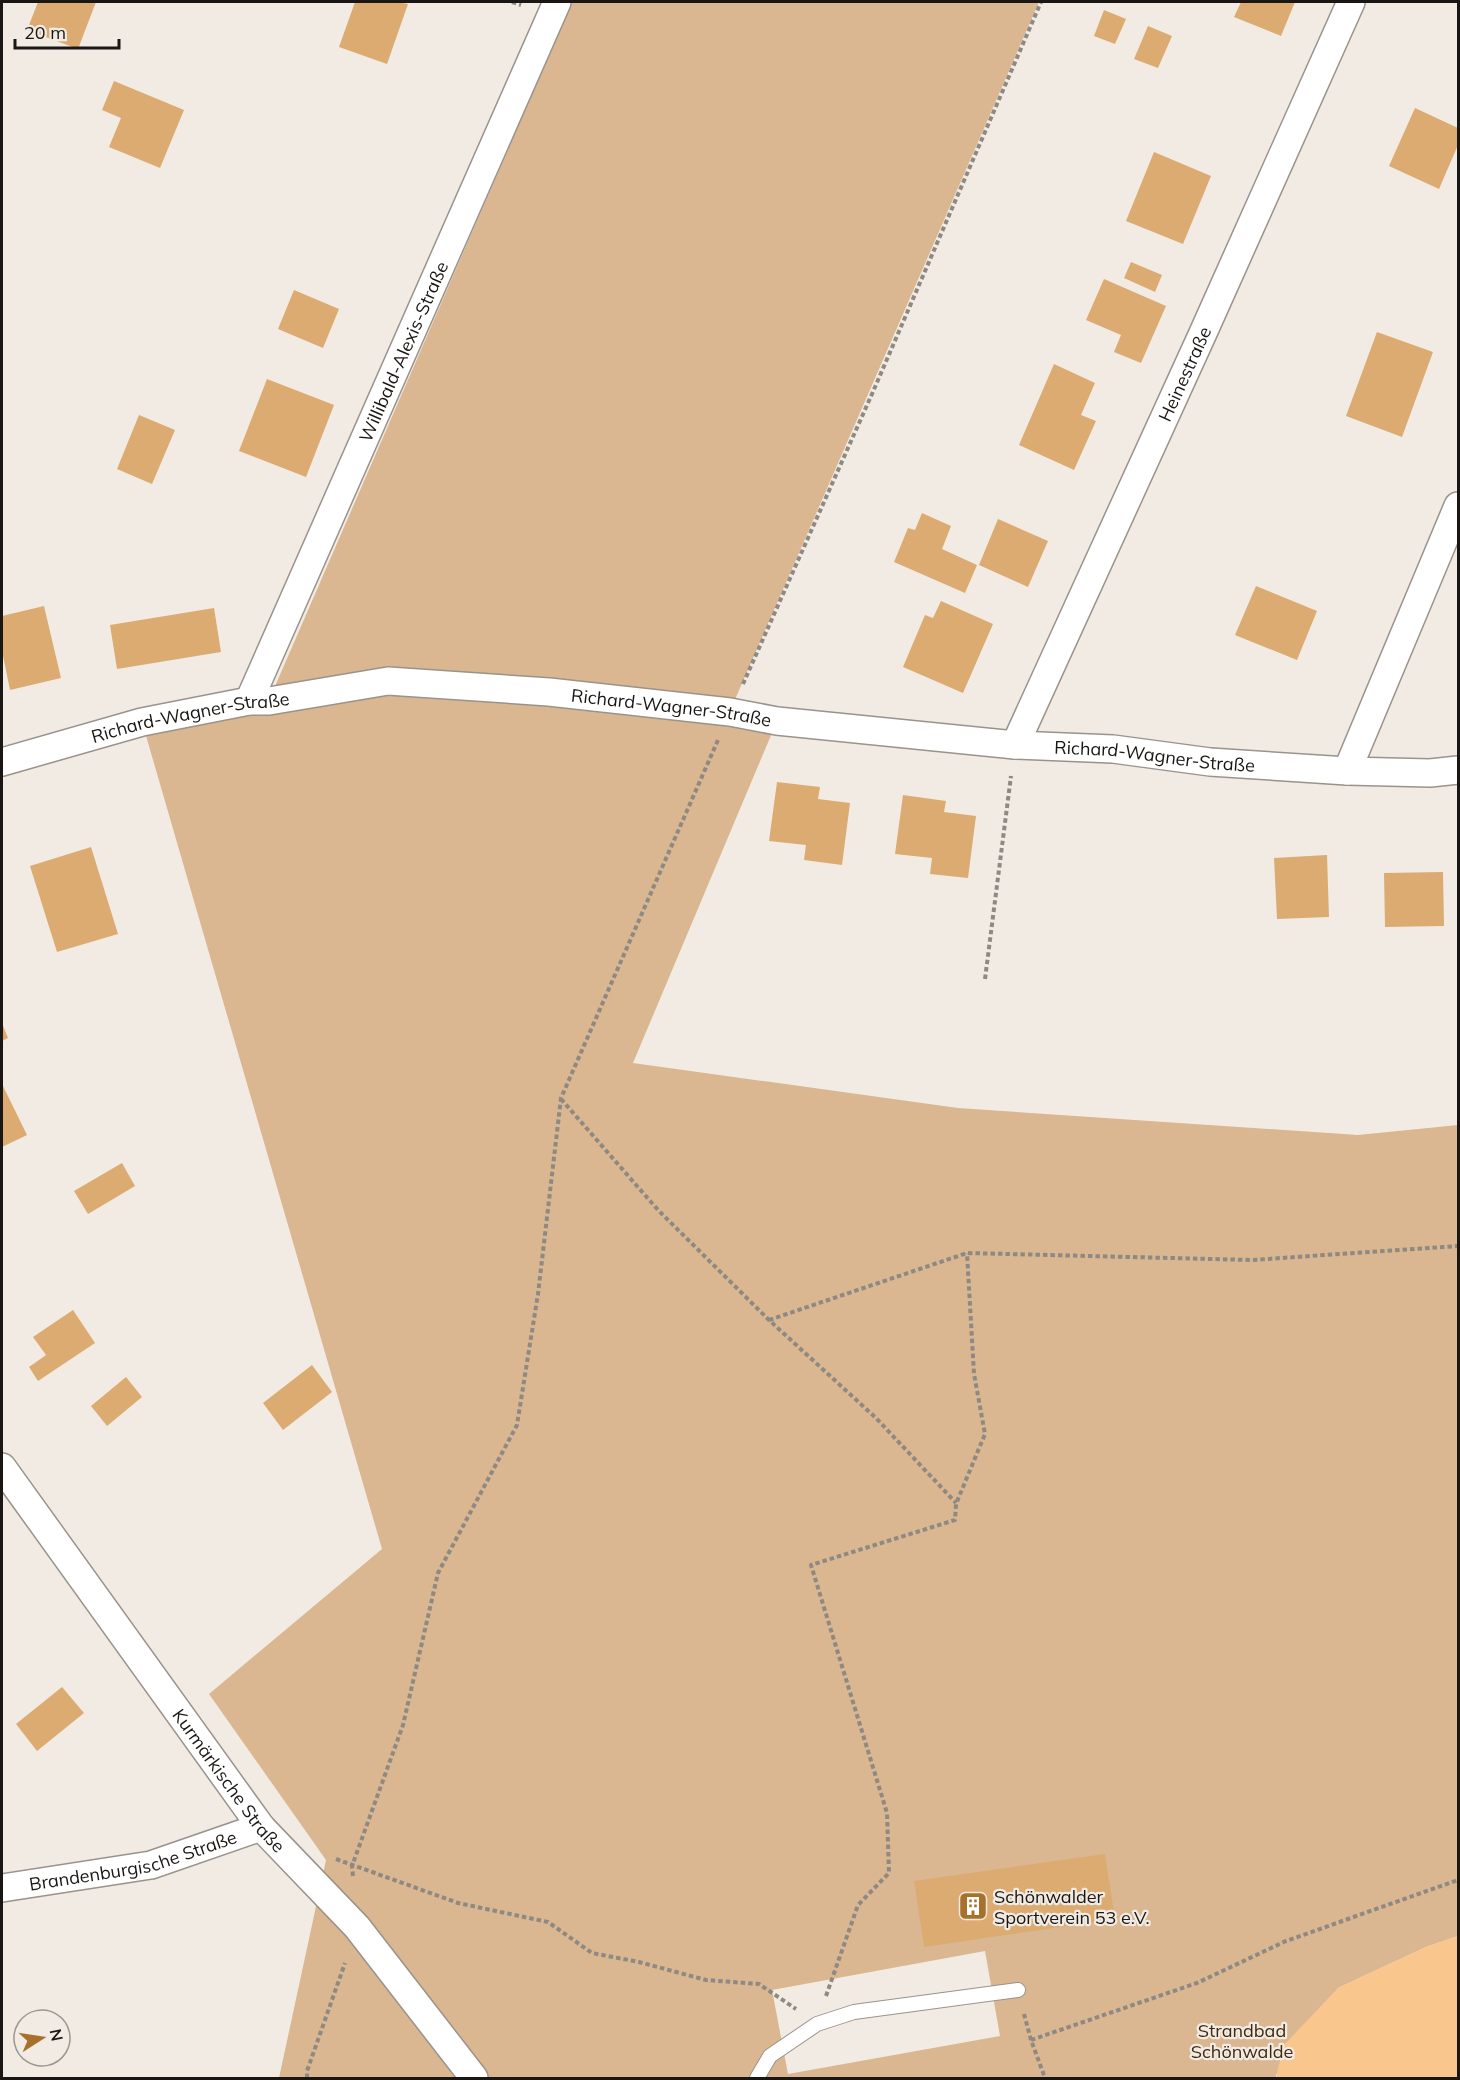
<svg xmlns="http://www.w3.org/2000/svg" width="1460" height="2080" viewBox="0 0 1460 2080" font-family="Mulish,sans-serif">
<rect width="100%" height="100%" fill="#f2ebe3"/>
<!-- green -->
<path fill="#dab790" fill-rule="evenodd" d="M572 2H1039L730 711 777 721 633 1063 958 1108 1358 1135 1458 1125V1936L1426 1947 1338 1988 1276 2075V2078H279L326 1860 209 1694 382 1549 142 722 269 700ZM985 1951 1000 2036 788 2074 772 1990Z"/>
<!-- water -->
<path fill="#f9c78d" d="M1458 1936V2078H1276L1283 2046 1338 1988 1426 1947Z"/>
<!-- building -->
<g fill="#dcab72">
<path d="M38 2H96L78 49 27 30Z"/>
<path d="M355 2H399L408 4 387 64 339 47Z"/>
<path d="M1241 2H1295L1281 36 1234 17Z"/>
<path d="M1104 10 1126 19 1115 44 1094 36Z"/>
<path d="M1148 26 1172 36 1158 68 1134 59Z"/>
<path d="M114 81 184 110 160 168 109 147 121 118 102 110Z"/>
<path d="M1415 108 1458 128V145L1439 189 1389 166Z"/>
<path d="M1154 152 1211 176 1183 244 1126 221Z"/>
<path d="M1131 262 1162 275 1155 292 1124 278Z"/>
<path d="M1104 279 1166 306 1141 363 1114 352 1121 335 1086 320Z"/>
<path d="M294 290 339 309 323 348 278 329Z"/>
<path d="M1377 332 1433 352 1402 437 1346 416Z"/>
<path d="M1054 364 1095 383 1081 415 1096 421 1074 470 1019 445Z"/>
<path d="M267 379 334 405 306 477 239 451Z"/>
<path d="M139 415 175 430 152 484 117 469Z"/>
<path d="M922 513 951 526 942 549 977 565 965 593 894 562 908 528 915 530Z"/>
<path d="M998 519 1048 541 1028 587 979 565Z"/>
<path d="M1256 586 1317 611 1297 660 1235 635Z"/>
<path d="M941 601 993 624 963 693 903 667 925 615 933 618Z"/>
<path d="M44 606 61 678 10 690 2 651V616Z"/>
<path d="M214 608 221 652 117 669 110 625Z"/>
<path d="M777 782 820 787 818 799 850 803 842 865 804 860 806 845 769 841Z"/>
<path d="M903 795 946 801 944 812 976 816 968 878 930 874 932 858 895 854Z"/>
<path d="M91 847 118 934 57 952 30 866Z"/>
<path d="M1327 855 1329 917 1277 919 1274 858Z"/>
<path d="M1443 872 1444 926 1385 927 1384 873Z"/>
<path d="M2 1023 8 1038 2 1041Z"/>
<path d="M2 1084 27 1135 2 1147Z"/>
<path d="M122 1163 135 1186 88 1214 74 1191Z"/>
<path d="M73 1310 95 1343 38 1381 29 1367 46 1355 33 1337Z"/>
<path d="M312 1365 332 1392 283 1430 263 1403Z"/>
<path d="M126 1377 142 1397 107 1426 91 1406Z"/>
<path d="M62 1687 84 1713 37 1751 16 1724Z"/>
<path d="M1105 1854 1115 1919 924 1947 914 1881Z"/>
</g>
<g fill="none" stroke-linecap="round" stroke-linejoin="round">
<!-- lane casing -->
<g stroke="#99938c" stroke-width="16">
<path id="lane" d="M757 2078 770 2056 817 2024 854 2012 1018 1990"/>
</g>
<!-- street casing -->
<g stroke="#99938c" stroke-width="30">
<g id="street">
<path id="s1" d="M249 701 557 2"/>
<path id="s2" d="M1015 745 1203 333 1351 2"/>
<path id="s3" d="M2 762 142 722 249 701H269L388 681 549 692 730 712 777 721 1015 745 1113 749 1210 762 1347 771 1430 773 1458 770"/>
<path d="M1347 771 1458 506"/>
<path id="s4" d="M2 1467 261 1827 357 1927 474 2078"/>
<path id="s5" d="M2 1888 151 1865 261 1827"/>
</g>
</g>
<!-- path -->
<g stroke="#8e8983" stroke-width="4" stroke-dasharray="4.5 3" stroke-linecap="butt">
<path d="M512 2 521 5"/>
<path d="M743 684 872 394 1041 2"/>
<path d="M985 979 1011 776"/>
<path d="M561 1099 658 1210 769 1320 876 1418 956 1503"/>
<path d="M769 1320 967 1253 1252 1260 1458 1246"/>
<path d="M336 1859 458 1903 548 1922 592 1953 639 1962 706 1980 759 1984 796 2009"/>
<path d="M353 1876 352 1866 403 1725 438 1573 517 1425 538 1294 561 1098 718 740"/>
<path d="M826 1996 858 1905 889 1873 887 1813 811 1565 955 1520 956 1504 985 1434 974 1374 967 1253"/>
<path d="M1024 2014 1031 2040 1045 2078"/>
<path d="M1031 2040 1197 1983 1286 1941 1458 1880"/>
<path d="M307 2078V2071L345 1963"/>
</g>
<!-- lane -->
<use href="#lane" stroke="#fff" stroke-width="14"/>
<!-- street -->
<use href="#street" stroke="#fff" stroke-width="27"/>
</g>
<!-- icons -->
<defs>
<g id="building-square" transform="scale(1.5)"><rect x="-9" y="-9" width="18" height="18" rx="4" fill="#a7712c" stroke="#f2ebe3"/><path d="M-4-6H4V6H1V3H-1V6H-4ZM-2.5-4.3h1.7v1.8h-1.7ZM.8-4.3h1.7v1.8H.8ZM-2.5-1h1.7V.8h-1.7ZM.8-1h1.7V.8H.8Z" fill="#fff"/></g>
</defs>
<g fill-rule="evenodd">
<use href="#building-square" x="973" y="1906"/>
</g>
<g text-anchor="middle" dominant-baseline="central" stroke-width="4.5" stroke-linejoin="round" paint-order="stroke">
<!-- street labels -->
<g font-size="18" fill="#191614" stroke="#f2ebe3">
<text stroke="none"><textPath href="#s1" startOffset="382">Willibald-Alexis-Straße</textPath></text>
<text stroke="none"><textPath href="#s2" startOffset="408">Heinestraße</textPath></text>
<text stroke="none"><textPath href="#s3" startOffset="680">Richard-Wagner-Straße</textPath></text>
<text stroke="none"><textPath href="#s3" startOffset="194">Richard-Wagner-Straße</textPath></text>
<text stroke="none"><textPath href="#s3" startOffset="1166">Richard-Wagner-Straße</textPath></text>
<text stroke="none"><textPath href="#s4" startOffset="387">Kurmärkische Straße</textPath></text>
<text stroke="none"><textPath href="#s5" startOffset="134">Brandenburgische Straße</textPath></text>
</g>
<!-- poi labels -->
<g font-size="18" fill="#191614" stroke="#f2ebe3" text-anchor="start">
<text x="994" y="1896">Schönwalder<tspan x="994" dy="21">Sportverein 53 e.V.</tspan></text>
</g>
<!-- park labels -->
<g font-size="18" fill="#3f2a11" stroke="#f2ebe3">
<text x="1242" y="2030">Strandbad<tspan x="1242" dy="21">Schönwalde</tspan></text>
</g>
</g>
<!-- border -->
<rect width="1460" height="2080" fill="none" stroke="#191614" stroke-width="6"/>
<!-- north arrow -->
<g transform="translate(42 2038) rotate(78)"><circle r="28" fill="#f2ebe3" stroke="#9b9690" stroke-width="1.5"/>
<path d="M0-4.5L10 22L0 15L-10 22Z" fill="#a7712c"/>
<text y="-9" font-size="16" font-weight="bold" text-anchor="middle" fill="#191614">N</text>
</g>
<!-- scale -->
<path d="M15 39v9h104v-9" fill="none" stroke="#191614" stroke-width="3"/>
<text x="24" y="39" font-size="18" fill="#191614" stroke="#f2ebe3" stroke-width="4.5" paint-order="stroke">20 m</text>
</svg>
